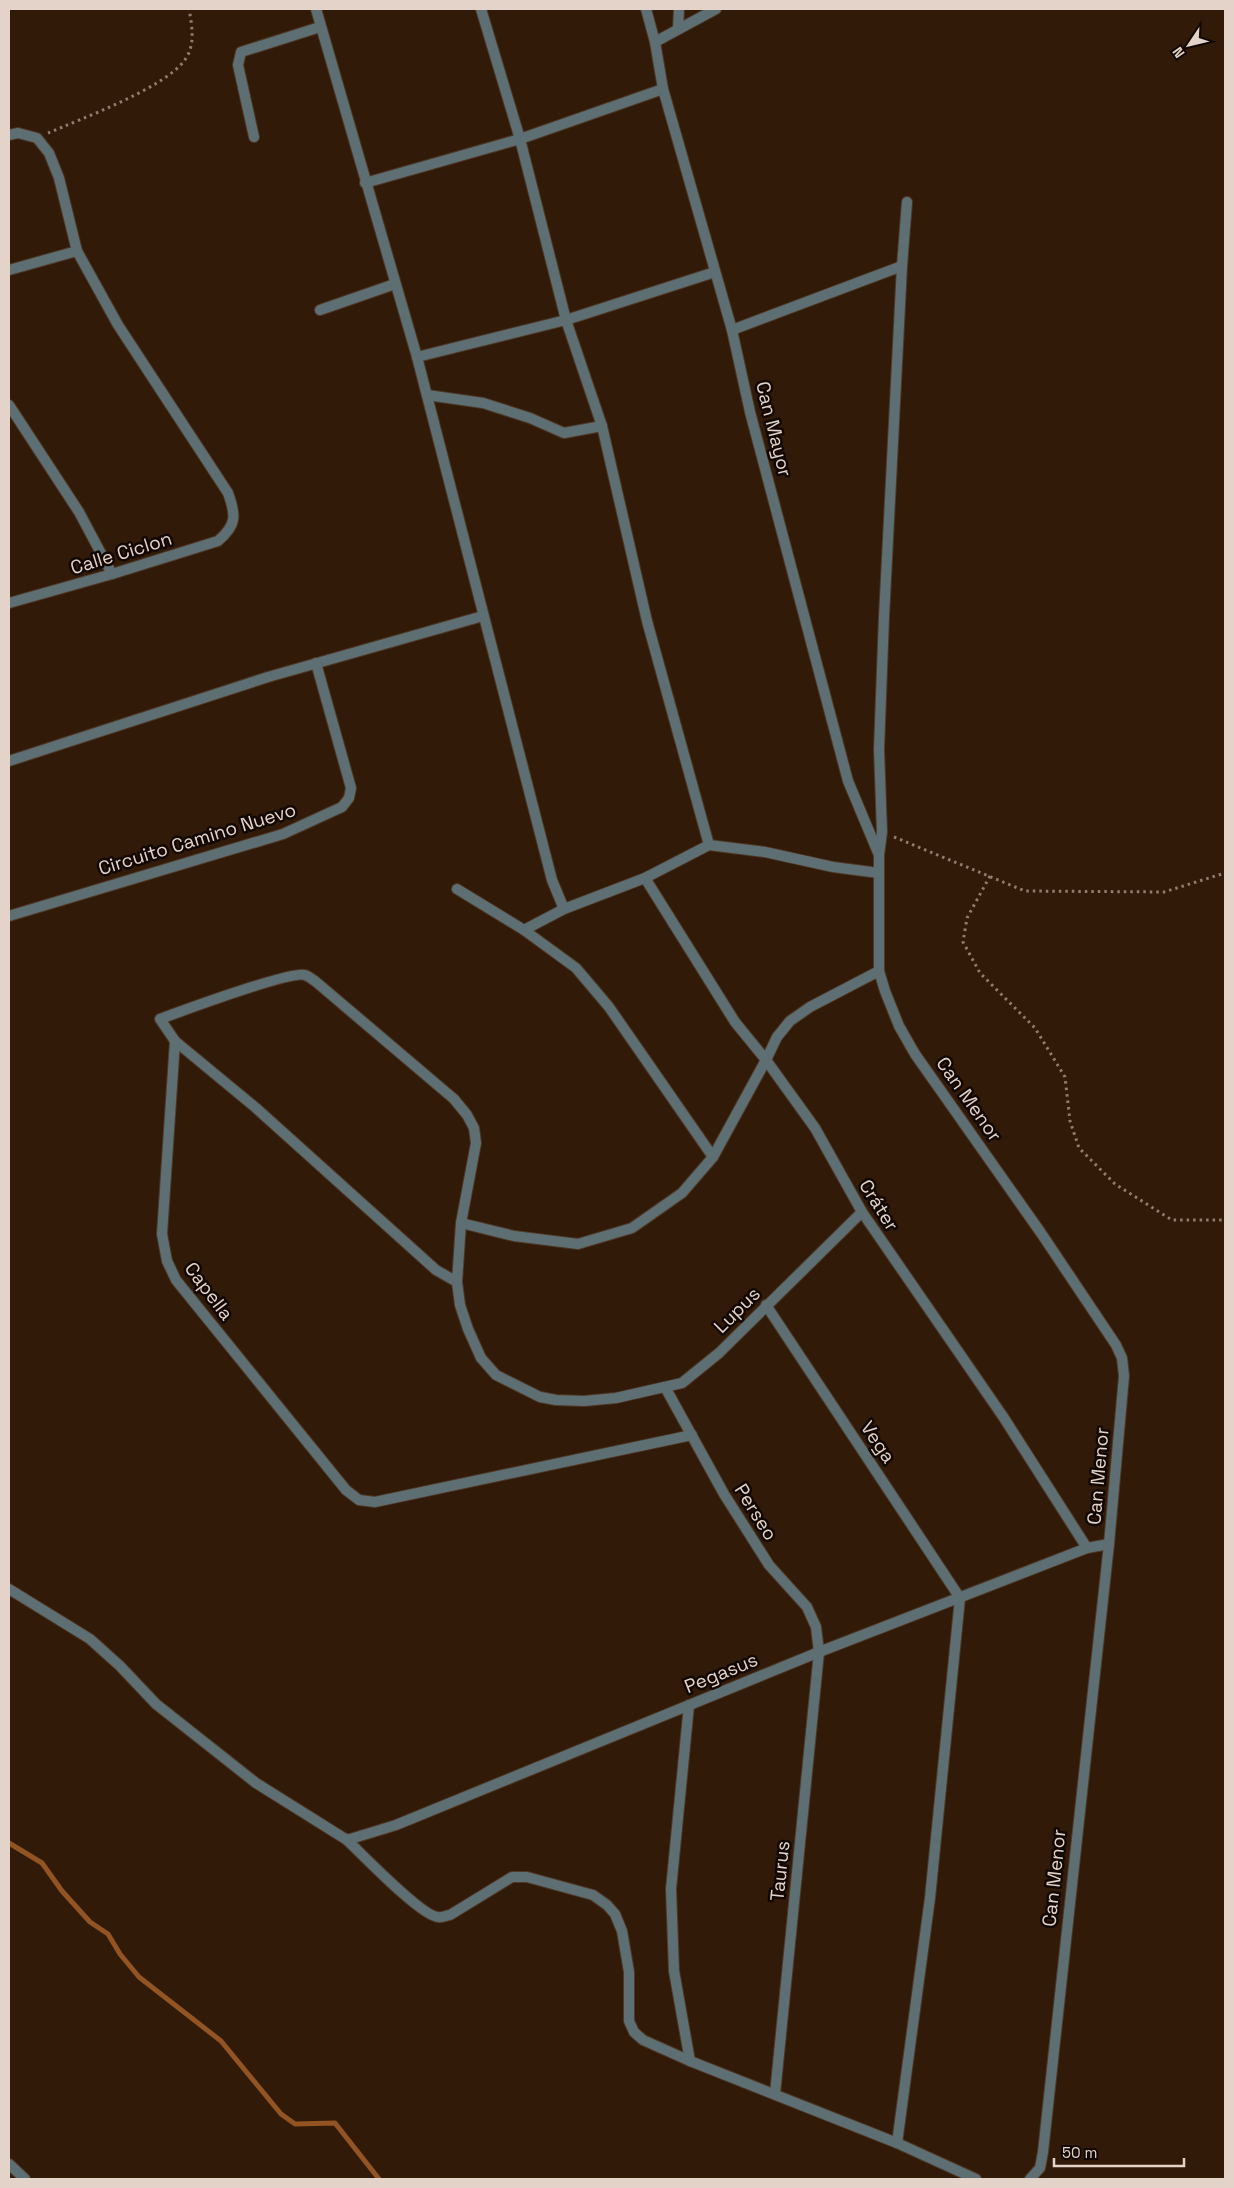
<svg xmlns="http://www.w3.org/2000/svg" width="1234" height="2188" viewBox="0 0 1234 2188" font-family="'Space Grotesk',sans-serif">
<rect width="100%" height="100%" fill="#321a08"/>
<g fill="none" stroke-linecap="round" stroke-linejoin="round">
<!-- stream -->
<path stroke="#925422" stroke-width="5" d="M9 1843 42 1863 62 1891 90 1922 108 1934 120 1954 139 1977 221 2041 281 2114 295 2124 335 2123 379 2179"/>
<!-- service casing -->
<g stroke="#4e3827" stroke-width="12">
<path id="service" d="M320 310 395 284"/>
</g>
<!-- minor casing -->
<g stroke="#4e3827" stroke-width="12">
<g id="minor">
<path d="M316 9 417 357 552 880 564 909"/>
<path d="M481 9 520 139 566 320 602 426 647 621 709 845"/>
<path d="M678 29 679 9"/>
<path d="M655 42 716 9"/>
<path d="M9 135 18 133 37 138 49 153 59 178 77 251 118 325 228 493C236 515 237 525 218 541L112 574 9 603"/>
<path d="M254 137 238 65 241 52 320 27"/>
<path d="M365 183 520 139 663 89"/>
<path d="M9 270 77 251"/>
<path d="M732 330 902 266"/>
<path d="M417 357 566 320 715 272"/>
<path d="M427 395 483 403 530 418 564 433 602 426"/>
<path d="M9 405 79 512 112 574"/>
<path d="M9 761 268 677 483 616"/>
<path d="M879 855 882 832 879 749 884 617 902 266 907 202"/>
<path d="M645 878 735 1022 766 1060 815 1128 862 1212 1004 1418 1087 1548"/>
<path d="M457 889 524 930 576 968 609 1007 713 1157"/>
<path d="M9 916 283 834 342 807 349 798 351 788 316 663"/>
<path d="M524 930 564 909 645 878 709 845 765 852 833 867 879 873"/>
<path d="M175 1041 162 1234 167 1261 176 1280 346 1490 359 1500 375 1502 692 1435"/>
<path d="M461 1223 514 1236 578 1244 632 1228 682 1193 713 1157 766 1060 777 1037 790 1021 810 1007 879 971"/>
<path d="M457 1282 461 1223 476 1143 474 1128 467 1115 454 1099 315 981C312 979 308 976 305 975 289 971 182 1011 160 1019L175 1041 256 1108 436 1270 457 1282 460 1305 468 1329 481 1358 496 1375 540 1397 556 1400 584 1401 616 1398 682 1383 719 1353 862 1212"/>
<path d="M766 1305 960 1598 930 1898 897 2143"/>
<path d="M665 1387 724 1494 769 1565 807 1607 816 1627 819 1652 775 2094"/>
<path d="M689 1705 671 1889 674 1971 690 2061"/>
<path d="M347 1840C362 1854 421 1916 438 1917 442 1918 447 1915 450 1915L512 1877H527L593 1895 607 1905 615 1914 622 1931 629 1972V2021L634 2032 643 2040 690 2061 897 2143 976 2179"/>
<path d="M9 2164 25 2179"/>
<path d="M1030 2179 1040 2168 1043 2152 1109 1544"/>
</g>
</g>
<!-- tertiary casing -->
<g stroke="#4e3827" stroke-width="12">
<path id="tertiary" d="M9 1589 90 1639 120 1666 156 1704 256 1783 347 1840 396 1825 819 1652 1087 1548 1109 1544 1124 1376 1122 1358 1116 1345 1041 1233 915 1054 899 1026 885 991 879 971V855L848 781 750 412 732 330 663 89 655 42 646 9"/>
</g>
<!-- path -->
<g stroke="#917d6f" stroke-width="3" stroke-dasharray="2.5 4" stroke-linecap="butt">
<path d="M48 133C81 119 164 88 184 61 196 46 192 26 189 9"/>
<path d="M894 837 1025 891 1164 892 1225 873"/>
<path d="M990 876 967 918 963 942 980 973 1035 1028 1065 1077 1070 1121 1079 1148 1115 1184 1172 1220H1225"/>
</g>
<!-- service -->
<use href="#service" stroke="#5e6f73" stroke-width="10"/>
<!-- minor -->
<use href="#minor" stroke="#5e6f73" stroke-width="10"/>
<!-- tertiary -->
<use href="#tertiary" stroke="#5e6f73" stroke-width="10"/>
</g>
<g text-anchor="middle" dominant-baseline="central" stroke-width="5" stroke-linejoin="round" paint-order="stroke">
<!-- street labels -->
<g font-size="19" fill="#e4d3c8" stroke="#120803">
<text transform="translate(774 429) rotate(76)">Can Mayor</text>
<text transform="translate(121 553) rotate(-17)">Calle Ciclon</text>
<text transform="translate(197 839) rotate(-17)">Circuito Camino Nuevo</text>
<text transform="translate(969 1099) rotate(55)">Can Menor</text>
<text transform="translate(879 1205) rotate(58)">Cráter</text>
<text transform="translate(209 1291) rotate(53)">Capella</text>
<text transform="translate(737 1310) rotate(-45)">Lupus</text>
<text transform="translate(878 1442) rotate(56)">Vega</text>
<text transform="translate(1098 1476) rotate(-85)">Can Menor</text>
<text transform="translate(756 1512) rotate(58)">Perseo</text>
<text transform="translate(721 1673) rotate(-22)">Pegasus</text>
<text transform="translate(780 1871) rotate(-84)">Taurus</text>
<text transform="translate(1054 1878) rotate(-84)">Can Menor</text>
</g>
</g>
<!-- border -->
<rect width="1234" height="2188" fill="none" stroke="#e4d3c8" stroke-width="20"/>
<!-- north arrow -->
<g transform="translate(1189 45) rotate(235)" stroke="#120803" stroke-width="4" paint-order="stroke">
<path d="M0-4L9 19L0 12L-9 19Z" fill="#e4d3c8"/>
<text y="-8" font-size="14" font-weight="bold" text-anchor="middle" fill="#e4d3c8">N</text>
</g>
<!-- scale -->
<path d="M1054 2158v8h130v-8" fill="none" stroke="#e4d3c8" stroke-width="2.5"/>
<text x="1062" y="2158" font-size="15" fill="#e4d3c8" stroke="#120803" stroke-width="4" paint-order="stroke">50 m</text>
</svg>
